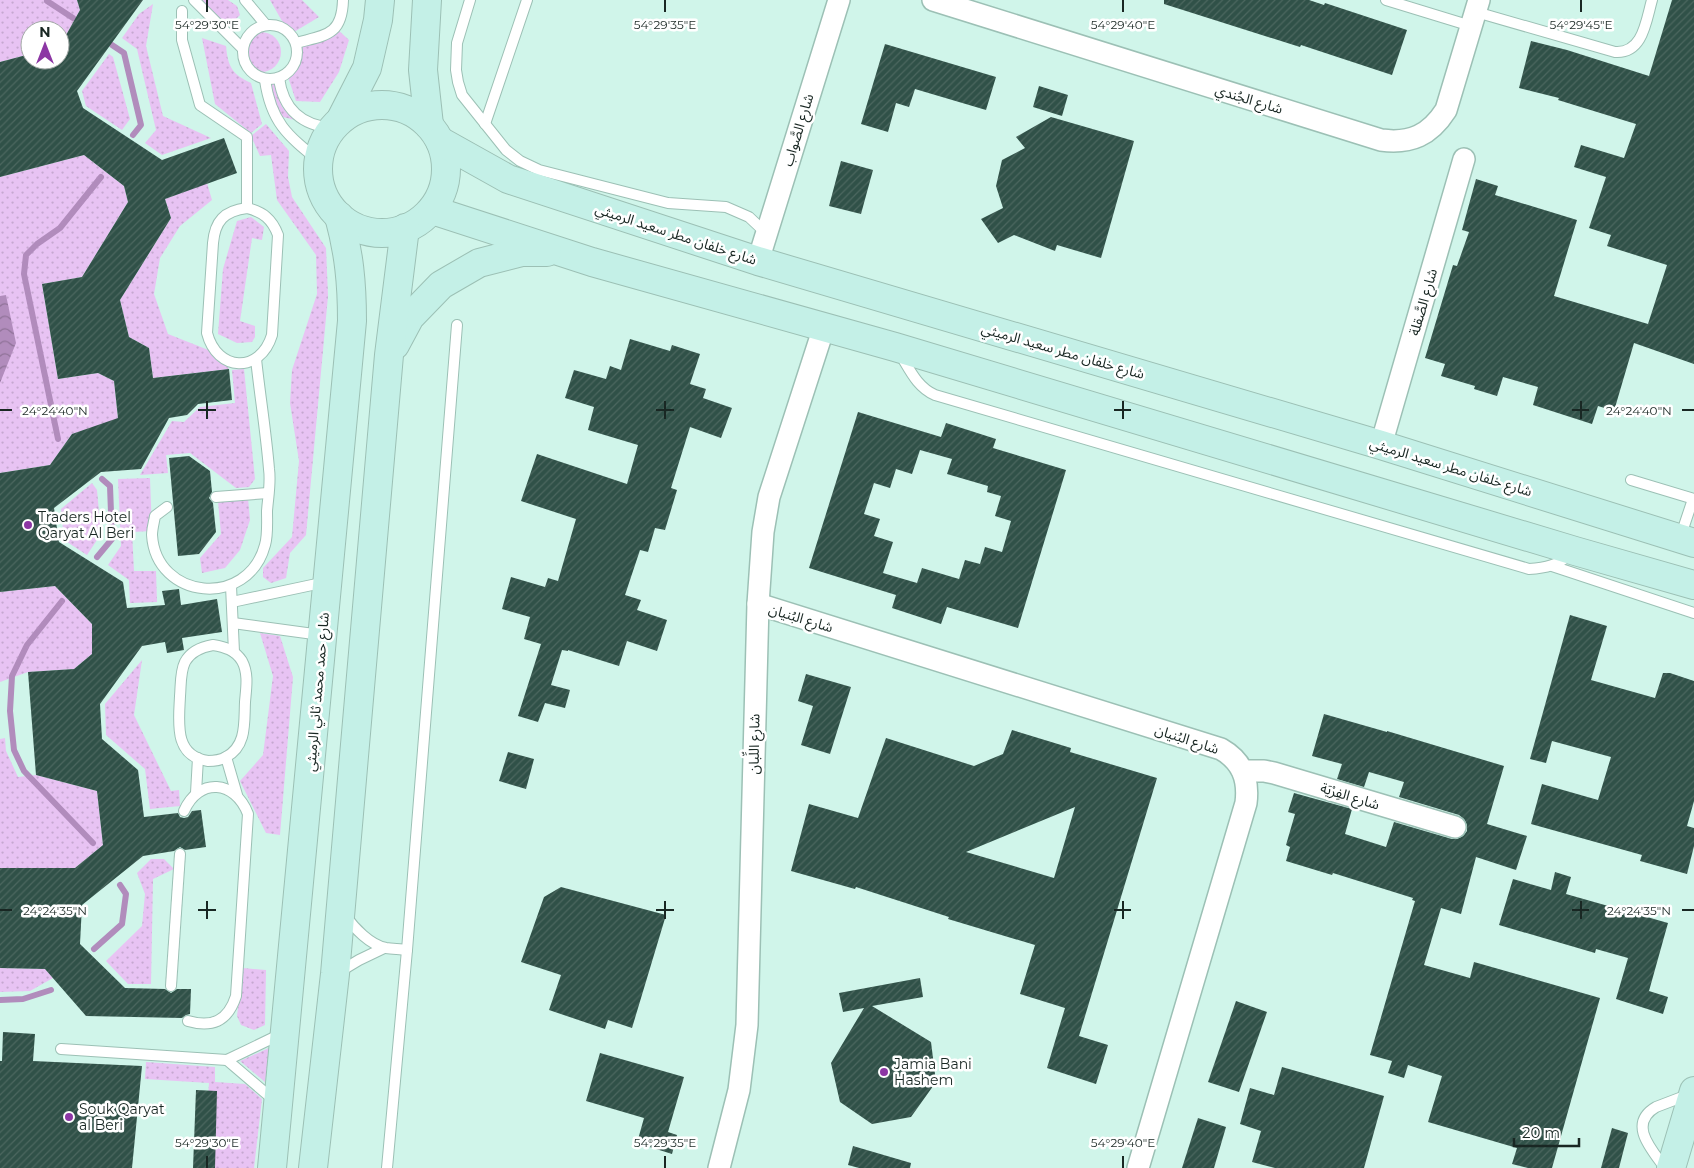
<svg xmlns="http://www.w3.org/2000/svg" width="1694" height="1168" viewBox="0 0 1694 1168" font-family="Montserrat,'Noto Sans Arabic',sans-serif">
<defs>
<pattern id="grass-dots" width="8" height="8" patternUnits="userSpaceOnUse" patternTransform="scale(1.25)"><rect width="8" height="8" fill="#e8c3f3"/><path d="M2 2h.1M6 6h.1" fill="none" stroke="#c6a8d0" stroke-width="1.8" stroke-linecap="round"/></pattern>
<pattern id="water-waves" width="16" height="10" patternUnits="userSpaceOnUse" patternTransform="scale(1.25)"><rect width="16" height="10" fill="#b18cbc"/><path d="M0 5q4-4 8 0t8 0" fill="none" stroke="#8f7298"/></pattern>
<pattern id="building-hatch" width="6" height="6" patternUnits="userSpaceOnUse" patternTransform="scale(1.25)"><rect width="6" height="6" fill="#305148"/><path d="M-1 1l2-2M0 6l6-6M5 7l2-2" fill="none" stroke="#4c675f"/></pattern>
</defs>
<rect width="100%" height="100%" fill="#d0f5ea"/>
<!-- grass -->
<g fill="url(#grass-dots)">
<path d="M0 0H77L80 10 60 46V30H30V54L0 62Z"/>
<path d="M199 0H228L237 6 240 15 225 30Z"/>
<path d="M270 0H302L319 17 294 32 282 21Z"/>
<path d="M153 4 146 46 163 116 211 138 162 155 145 143 156 130 137 49 122 38 139 14Z"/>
<path d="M336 28 349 40 339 72 320 102 296 101 288 77 297 64 298 49Z"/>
<circle cx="261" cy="52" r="20"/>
<path d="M202 38 226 46C228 67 232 74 251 83L262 124 251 133 215 104Z"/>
<path d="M109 54 113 57 130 119 122 130 86 106 82 91Z"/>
<path d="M277 83 282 107 298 113 295 120 271 114 264 86Z"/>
<path d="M266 124 289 151 288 177 292 197 326 248 328 296 306 535 290 553 286 578 271 583 263 577V568L292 537 299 461 290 403 292 370 317 294 316 255 277 200 271 155 260 156 251 136Z"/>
<path d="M84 155 124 186 128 202 82 277 42 284 58 379 98 373 114 381 118 419 72 434 50 465 0 473V177Z"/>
<path d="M207 183 212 200 180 226 160 258 154 294 168 334 216 353 229 369 153 378 149 348 129 337 120 300 171 218 165 199Z"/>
<path d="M251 217 264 227 262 240 252 238 240 321 255 326V337L252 342 237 343 218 334 223 269 237 221Z"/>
<path d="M244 369 255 479 249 487 236 488 190 453 166 455 168 473 140 475 172 421 184 422 200 407 235 403 232 370Z"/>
<path d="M150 478 152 531 132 532 134 571H156L157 602 130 603 129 580 108 565 121 546 118 479Z"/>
<path d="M92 483 97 490 101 534 87 555 64 540 61 509Z"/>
<path d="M248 498 250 520 240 550 225 568 202 573 200 558 221 534 218 501Z"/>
<path d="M55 586 92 624V654L74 669 28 672 0 682V592Z"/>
<path d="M260 633 280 636 293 677 280 835 266 833 240 781 263 755 273 676Z"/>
<path d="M142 660 134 715 171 791 179 790 180 806 150 809 145 769 106 735 105 704Z"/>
<path d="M5 738 6 751 18 777 36 775 97 791 103 845 75 868H0V739Z"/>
<path d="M151 859H164L174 869 153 879 151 984H128L106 961 142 926 145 894 137 873Z"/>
<path d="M0 968 45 969 53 978 30 991 0 992Z"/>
<path d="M243 968 266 970 265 1025 254 1030 241 1025 237 1016Z"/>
<path d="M269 1048V1049L265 1082 240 1061Z"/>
<path d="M146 1062 215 1067V1082L245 1084 262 1099 254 1168H203L209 1083 145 1079Z"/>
</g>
<!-- water -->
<path fill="url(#water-waves)" d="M6 295 16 343 0 383V296Z"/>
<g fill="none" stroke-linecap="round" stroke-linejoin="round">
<!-- stream -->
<g stroke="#b18cbc" stroke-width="6">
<path d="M47 1 73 18"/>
<path d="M112 45 124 53 141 125 133 135"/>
<path d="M58 439 24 274 26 255 37 244 60 228 101 177"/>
<path d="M97 557 112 539 110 486 102 479"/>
<path d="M62 601 27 645 12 676 10 711 14 750 24 771 93 843"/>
<path d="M94 949 122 924 126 894 120 885"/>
<path d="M0 1000 23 999 51 990"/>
</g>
</g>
<!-- building -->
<g fill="url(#building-hatch)" fill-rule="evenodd">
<path d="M77 0H143L77 91 83 108 162 160 224 138 237 173 165 199 171 218 120 300 129 337 149 348 153 378 229 369 232 400 198 404 187 415 169 418 141 469 101 472 54 508 59 542 123 582 127 608 165 605 162 591 179 589 181 605 217 599 222 632 182 638 184 650 167 653 165 642 142 646 100 704 102 739 138 770 144 817 178 813 180 817 184 818 188 817 192 811 201 810 206 847 185 850 180 847 174 851 143 856 82 905 80 944 125 988 165 989 171 993 177 989H191L190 1014 186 1015 182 1018 86 1016 45 969 0 968V868H75L103 845 97 791 36 775 28 672 74 669 92 654V624L55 586 0 592V473L50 465 72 434 118 418 114 381 98 373 58 379 42 284 82 277 128 202 124 186 84 155 0 177V62L30 54V60H60V46L80 10Z"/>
<path d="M1164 0H1309L1324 5 1325 3 1407 30 1392 75 1301 45 1300 47 1164 4Z"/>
<path d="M1672 0H1694V364L1634 343 1614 411 1598 406 1592 424 1533 405 1538 387 1503 377 1497 396 1474 389 1475 386 1441 376 1445 364 1425 358 1453 265 1457 266 1469 232 1462 230 1476 179 1498 186 1495 195 1577 220 1554 296 1648 324 1667 265 1607 246 1611 235 1589 228 1606 177 1574 167 1581 145 1624 158 1636 124 1558 100 1559 98 1519 88 1531 41 1567 50 1649 76Z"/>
<path d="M885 44 996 77 986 110 915 89 909 107 896 103 888 132 861 124Z"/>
<path d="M1039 86 1068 95 1062 116 1033 107Z"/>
<path d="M1051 117 1134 141 1101 258 1057 245 1055 251 1014 235 998 243 981 219 1003 208 996 186 1002 160 1025 148 1016 137Z"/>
<path d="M841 161 873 170 861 214 829 206Z"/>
<path d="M630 339 670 351 672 345 700 354 690 384 706 389 703 398 732 408 721 438 690 427 671 488 677 490 665 530 655 528 648 552 640 550 625 595 641 600 637 610 667 620 657 651 627 641 619 666 568 650V651L562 650 551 685 570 690 565 708 545 703 538 722 518 716 541 644 524 639 530 617 502 609 511 577 545 587 548 578 558 581 576 519 521 501 537 454 627 484 638 445 588 430 594 407 565 398 574 370 606 379 610 366 621 370Z"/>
<path d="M858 412 941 437 946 423 996 439 993 448 1066 470 1018 628 947 607 941 624 892 608 896 595 809 568ZM920 450 952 459 947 474 988 486 987 492 1001 496 995 516 1011 521 1002 552 985 547 980 564 965 560 959 579 922 568 917 583 883 573 893 542 874 536 880 519 864 514 874 483 890 488 896 469 912 474Z"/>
<path d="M189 456 210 471 212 492 209 498 213 503 216 532 199 554 178 556 169 458Z"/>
<path d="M1570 615 1607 626 1591 680 1655 698 1663 673H1670L1694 681V801L1687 826 1694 828V846L1687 874 1640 861 1642 855 1531 824 1542 784 1598 800 1611 757 1552 741 1546 763 1530 759Z"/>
<path d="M806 674 851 687 830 754 801 745 813 706 798 701Z"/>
<path d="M1324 714 1387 732V731L1504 766 1487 824 1527 836 1516 870 1476 857 1461 914 1441 908 1424 965 1470 978 1474 962 1600 998 1552 1168H1528L1512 1164 1517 1148 1428 1122 1442 1076 1408 1065 1404 1078 1388 1073 1392 1061 1370 1055 1415 901 1412 900 1413 898 1333 873 1332 875 1286 861 1290 847 1286 845 1295 814 1288 812 1294 793 1352 809 1345 834 1386 847 1394 822 1452 839H1457L1463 836 1467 831V825L1464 819 1459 815 1399 797 1404 782 1369 772 1364 787 1337 779 1342 764 1312 756Z"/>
<path d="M1012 730 1071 748 1070 752 1157 778 1079 1036 1108 1045 1096 1084 1047 1068 1065 1008 1020 994 1035 945 948 919 949 917 856 887 855 889 791 871 809 804 858 818 886 738 974 766 1003 754ZM1075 807 1054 878 966 852Z"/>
<path d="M508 752 534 759 526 789 499 781Z"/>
<path d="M1555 872 1571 877 1566 894 1668 923 1649 991 1668 997 1663 1014 1616 999 1628 958 1596 949 1595 953 1499 925 1513 879 1551 890Z"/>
<path d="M561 887 666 915 632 1028 608 1020 605 1029 549 1010 561 975 521 962 544 897Z"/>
<path d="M920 978 923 997 872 1006 931 1042 936 1082 911 1117 872 1124 840 1102 831 1063 864 1008 843 1012 839 993Z"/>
<path d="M1236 1001 1267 1012 1239 1092 1208 1082Z"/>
<path d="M3 1032 35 1034 33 1061 142 1066 132 1168H0V1061H2Z"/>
<path d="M600 1053 684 1077 668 1132 677 1135 672 1154 637 1143 644 1118 586 1101Z"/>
<path d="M1282 1067 1384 1096 1364 1168H1275L1252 1162 1261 1131 1240 1124 1250 1088 1274 1095Z"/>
<path d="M196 1090 217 1091 215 1168H193Z"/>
<path d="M1198 1118 1226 1127 1214 1168H1182Z"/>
<path d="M1612 1128 1628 1133 1619 1168H1601Z"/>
<path d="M853 1146 911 1163 910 1168H859L848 1165Z"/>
</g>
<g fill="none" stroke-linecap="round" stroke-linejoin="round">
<!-- lane casing -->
<g stroke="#9cc0b5" stroke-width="12">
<g id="lane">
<path d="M194 0 242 48"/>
<path d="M245 0 266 25"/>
<path d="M470 0 457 43 456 70 458 82 462 95 506 150 520 161 539 170 668 203 726 207 749 217 766 233"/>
<path d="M1386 0 1471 26"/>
<path d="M182 11V40L200 105 247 137V208"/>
<path d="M1476 12 1615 52C1643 54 1646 21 1652 0"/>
<circle cx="270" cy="52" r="27"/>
<path d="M296 43C325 35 342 36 343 0"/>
<path d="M279 78C283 109 302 126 333 128"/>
<path d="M265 80C271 122 287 135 319 161"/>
<path d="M485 124 527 0"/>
<path d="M247 208C263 212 272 219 278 235L272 335C260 374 217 372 207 333L213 243C215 221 224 211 247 208Z"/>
<path d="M900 354C910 370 917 387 935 395L1529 569C1546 568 1558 565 1571 554"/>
<path d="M1631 480 1694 499"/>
<path d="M216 497 268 493"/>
<path d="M167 507 155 516C154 522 152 529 152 535 156 600 248 609 265 545 268 535 267 522 267 511 268 497 271 483 269 469 266 432 260 396 256 359"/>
<path d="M1680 538 1693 499"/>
<path d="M1552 566 1694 613"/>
<path d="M231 586 234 652"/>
<path d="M232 602 326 582"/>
<path d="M233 623 321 635"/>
<path d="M213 645C225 647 235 650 242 661 249 674 246 689 245 702 244 722 247 746 226 757 221 760 214 761 208 761 173 756 179 721 180 696 181 685 180 672 185 662 191 651 201 647 213 645Z"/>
<path d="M226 757 237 795"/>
<path d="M196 793 198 758"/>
<path d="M184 811C199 777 235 780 248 814L236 996C228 1021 212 1028 188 1021"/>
<path d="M345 915C354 928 370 945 386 948 393 949 400 949 407 950"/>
<path d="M339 972 359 960 384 948"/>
<path d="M171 986 180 854"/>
<path d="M61 1049 227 1060 281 1034"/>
<path d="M227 1060 275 1101"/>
<path d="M387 1168 407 950 457 325"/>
<path d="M1665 1168C1652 1150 1627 1124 1656 1107L1690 1094"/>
</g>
</g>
<!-- street casing -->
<g stroke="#9cc0b5" stroke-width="24">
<g id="street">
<path d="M933 0 1381 140C1411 144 1430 135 1446 110L1479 0"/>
<path d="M758 261 839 0"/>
<path d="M1381 445 1464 159"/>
<path d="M758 604 1221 749C1242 761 1249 779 1246 803L1138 1168"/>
<path d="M1243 771H1264L1274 773 1455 827"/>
<path d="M719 1168 739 1090 747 1025 758 604 763 532 769 497 824 327"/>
</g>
</g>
<!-- secondary casing -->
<g stroke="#9cc0b5" stroke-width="30">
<g id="secondary">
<path d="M427 0 423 70 429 125"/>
<circle cx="382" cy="169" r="64"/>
<path d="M341 119 367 68 378 20 380 0"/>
<path d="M440 141 508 179 758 261 1381 445 1694 543"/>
<path d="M432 210 592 262 895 347 1575 551 1694 585"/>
<path d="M395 345 410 317 441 285 479 263 522 252H547"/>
<path d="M272 1168 352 321C352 283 349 253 339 216"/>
<path d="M313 1168 335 974 389 355 405 228"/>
<path d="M1671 1168 1694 1091"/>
</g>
</g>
<!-- lane -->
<use href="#lane" stroke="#fff" stroke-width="10"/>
<!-- street -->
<use href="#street" stroke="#fff" stroke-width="21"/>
<!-- secondary -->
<use href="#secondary" stroke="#c4f0e7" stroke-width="28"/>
</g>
<!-- ticks -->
<path fill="none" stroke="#192723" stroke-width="2" d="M207 0V12M665 0V12M1123 0V12M1581 0V12M207 401V419M665 401V419M1123 401V419M1581 401V419M0 410H12M198 410H216M656 410H674M1114 410H1131M1572 410H1589M1682 410H1694M207 901V919M665 901V919M1123 901V919M1581 901V919M0 910H12M198 910H216M656 910H674M1114 910H1131M1572 910H1589M1682 910H1694M207 1156V1168M665 1156V1168M1123 1156V1168"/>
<!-- markers -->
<g fill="#8c36a4" stroke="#fff" stroke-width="2">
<circle cx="28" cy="525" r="5"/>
<circle cx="884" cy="1072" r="5"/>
<circle cx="69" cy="1117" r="5"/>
</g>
<g text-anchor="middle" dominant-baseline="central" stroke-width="5" stroke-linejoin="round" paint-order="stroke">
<!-- street labels -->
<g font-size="14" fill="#192723" stroke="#fff">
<text transform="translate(1249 99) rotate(17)">شارع الجُندي</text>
<text transform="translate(798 130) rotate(-73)">شارع الصَّواب</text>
<text transform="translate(676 234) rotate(18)">شارع خلفان مطر سعيد الرميثي</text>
<text transform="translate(1423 302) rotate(-74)">شارع الصَّقلة</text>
<text transform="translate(1063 351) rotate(16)">شارع خلفان مطر سعيد الرميثي</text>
<text transform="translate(1451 467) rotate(17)">شارع خلفان مطر سعيد الرميثي</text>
<text transform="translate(801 618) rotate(17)">شارع البُنيان</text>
<text transform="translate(317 692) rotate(-85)">شارع حمد محمد ثاني الرميثي</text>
<text transform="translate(1187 739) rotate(18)">شارع البُنيان</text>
<text transform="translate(754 744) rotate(-89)">شارع اللِّبان</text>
<text transform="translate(1350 796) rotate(17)">شارع الفِرْيَة</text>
</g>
<!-- poi labels -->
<g font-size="14" fill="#192723" stroke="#fff" text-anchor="start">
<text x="38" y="517">Traders Hotel<tspan x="38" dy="16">Qaryat Al Beri</tspan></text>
<text x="894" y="1064">Jamia Bani<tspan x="894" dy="16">Hashem</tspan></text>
<text x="79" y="1109">Souk Qaryat<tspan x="79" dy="16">al Beri</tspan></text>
</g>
</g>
<g font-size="12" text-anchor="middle" fill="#192723" stroke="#fff" stroke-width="5" stroke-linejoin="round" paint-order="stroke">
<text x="207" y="29">54°29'30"E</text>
<text x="665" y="29">54°29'35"E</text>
<text x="1123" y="29">54°29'40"E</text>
<text x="1581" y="29">54°29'45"E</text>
<text x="55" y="415">24°24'40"N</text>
<text x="1639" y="415">24°24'40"N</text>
<text x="55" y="915">24°24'35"N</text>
<text x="1639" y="915">24°24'35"N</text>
<text x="207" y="1147">54°29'30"E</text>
<text x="665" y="1147">54°29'35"E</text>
<text x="1123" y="1147">54°29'40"E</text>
</g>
<!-- north arrow -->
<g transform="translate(45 45)"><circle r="24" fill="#ffffff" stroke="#a3a9a7"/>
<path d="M0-4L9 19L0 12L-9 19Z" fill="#8c36a4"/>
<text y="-8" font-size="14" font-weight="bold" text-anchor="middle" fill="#192723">N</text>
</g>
<!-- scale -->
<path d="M1514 1138v8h65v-8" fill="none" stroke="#192723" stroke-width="2.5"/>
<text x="1522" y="1138" font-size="15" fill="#192723" stroke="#ffffff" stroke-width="4" paint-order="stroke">20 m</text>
</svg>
